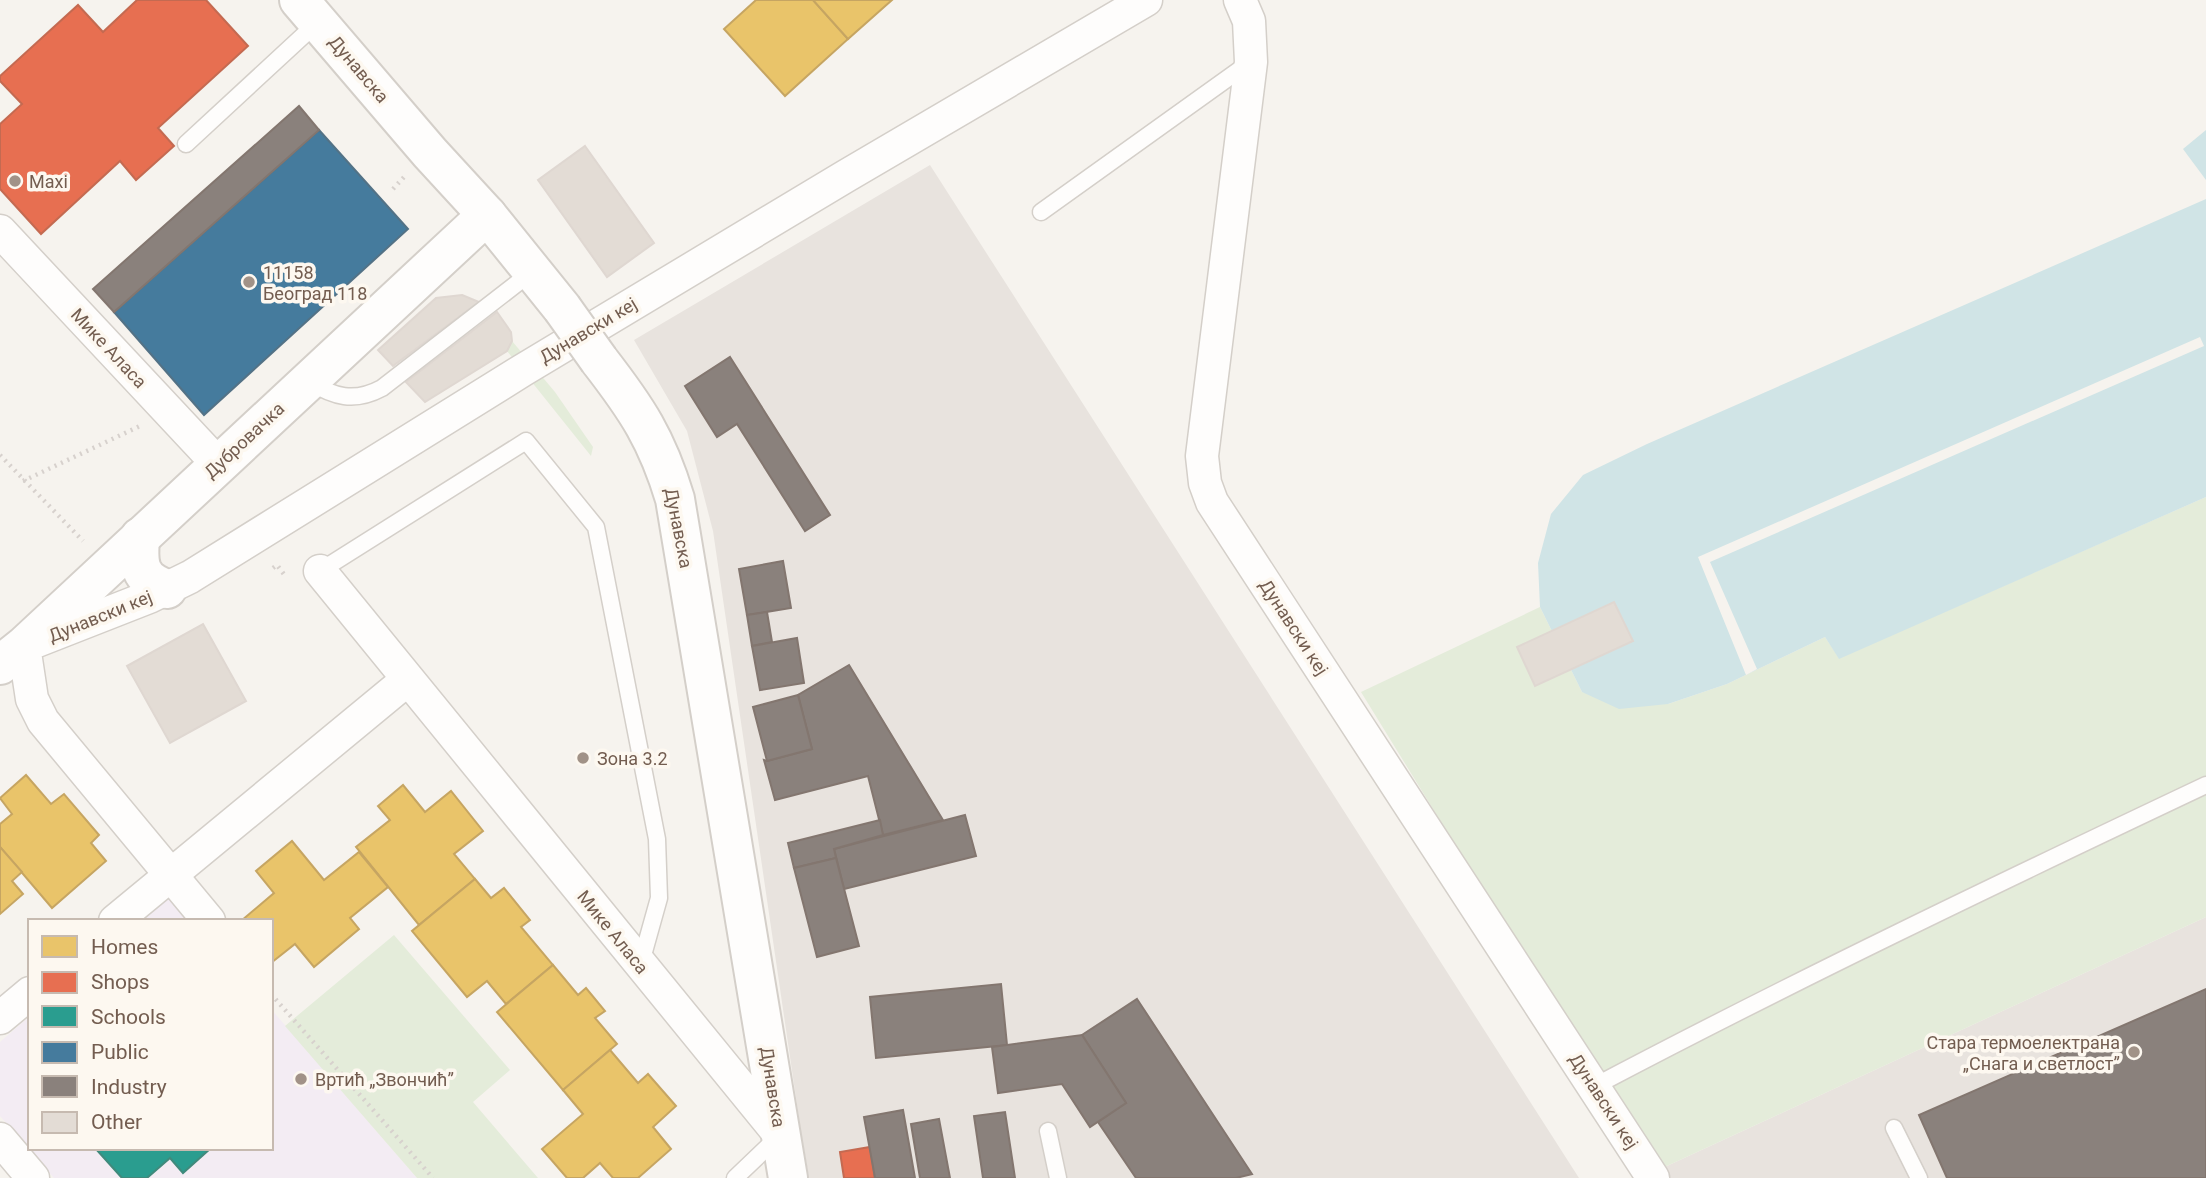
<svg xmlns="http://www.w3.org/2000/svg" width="2206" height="1178" viewBox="0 0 2206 1178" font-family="Roboto,sans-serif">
<rect width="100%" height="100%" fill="#f6f3ee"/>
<!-- industrial -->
<g fill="#e8e3de">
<path d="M930 165 1579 1178H809L801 1132 713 531 687 431 634 340Z"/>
<path d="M2206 917V1178H1640L1656 1171Z"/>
</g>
<!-- education -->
<g fill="#f3ecf3">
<path d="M172 894 195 921H140Z"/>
<path d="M271 1009 417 1178H54L0 1116V1042L30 1016V1148H271Z"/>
</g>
<!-- green -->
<g fill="#e4ecda">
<path d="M512 341 555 392 593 447 591 456 507 351Z"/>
<path d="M2206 497V917L1656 1171 1361 692 1540 607 1582 692 1668 704 1727 684 1825 637 1839 658Z"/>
<path d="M394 935 510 1070 473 1102 538 1178H417L285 1026Z"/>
</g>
<!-- water -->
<g fill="#d0e4e6">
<path d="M2206 130V180L2183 149Z"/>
<path d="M2206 199V497L1839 659 1825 637 1727 684 1668 704 1619 709 1582 692 1540 607 1538 563 1551 514 1583 475 1647 444Z"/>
</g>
<!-- pier -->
<path fill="#f6f3ee" d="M2200 337 2204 346 1710 562 1757 669 1746 675 1698 557Z"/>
<!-- homes -->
<g fill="#e9c46a" stroke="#c6a562" stroke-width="2">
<path d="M756 0H813L848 39 785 96 724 29Z"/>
<path d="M813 0H892L848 39Z"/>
<path d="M26 775 51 804 64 794 99 835 91 843 106 861 52 908 0 847V824L12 814 0 798Z"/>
<path d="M403 785 425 812 451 791 483 831 454 854 475 879 419 925 356 847 390 820 378 806Z"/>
<path d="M292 841 324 880 359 852 388 887 350 918 359 929 314 967 295 944 271 963V921H241L274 893 256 871Z"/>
<path d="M0 847 22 872 12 881 23 894 0 914Z"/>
<path d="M475 879 491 898 504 888 530 920 521 927 553 965 506 1004 487 981 467 997 412 931Z"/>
<path d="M553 965 578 995 586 988 605 1011 595 1018 617 1044 563 1090 497 1012Z"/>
<path d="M610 1050 638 1083 648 1074 676 1106 653 1127 671 1149 638 1178H613L600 1163 583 1178H567L542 1149 583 1114 563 1090Z"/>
</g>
<!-- shops -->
<g fill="#e76f51" stroke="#c46a51" stroke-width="2">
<path d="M137 0H206L248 46 158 128 174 146 136 180 120 161 41 234 0 189V124L22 104 0 81V76L78 5 103 32Z"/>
<path d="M870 1147 875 1178H844L840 1152Z"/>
</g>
<!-- schools -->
<path fill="#2a9d8f" stroke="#408a7c" stroke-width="2" d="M95 1148H211L183 1173 170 1158 147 1178H122Z"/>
<!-- public -->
<path fill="#457b9d" stroke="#537286" stroke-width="2" d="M319 130 408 229 204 415 114 312Z"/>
<!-- industry -->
<g fill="#8a817c" stroke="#83766f" stroke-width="2">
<path d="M299 106 319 130 114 312 93 289Z"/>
<path d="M730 357 830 515 805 531 737 424 717 437 685 386Z"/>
<path d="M783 561 791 608 747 615 739 569Z"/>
<path d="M767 612 772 642 752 646 747 615Z"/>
<path d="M797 638 804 683 760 690 752 646Z"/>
<path d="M849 665 943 820 883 835 868 776 775 800 764 760 767 761 812 749 798 695Z"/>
<path d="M798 695 812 749 767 761 753 707Z"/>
<path d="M965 815 976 856 844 889 834 849Z"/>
<path d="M880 820 883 835 834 849 836 858 794 868 788 843Z"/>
<path d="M836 858 859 946 817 957 794 868Z"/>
<path d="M1001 984 1007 1045 876 1058 870 997Z"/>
<path d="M2206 989V1178H1947L1919 1115Z"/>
<path d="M1137 999 1252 1174 1236 1178H1136L1098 1122 1126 1103 1082 1035Z"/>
<path d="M1082 1035 1126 1103 1090 1127 1062 1084 998 1093 992 1047Z"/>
<path d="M903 1110 915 1178H875L864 1117Z"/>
<path d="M1005 1112 1015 1178H983L974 1116Z"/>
<path d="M939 1119 950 1178H920L911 1124Z"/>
</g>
<!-- building -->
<g fill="#e3dcd5" stroke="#dfd7d1" stroke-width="2">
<path d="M585 146 654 243 607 277 538 180Z"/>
<path d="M462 295 479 302 393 366 378 350 436 298Z"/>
<path d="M497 312 511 332 512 341 507 351 425 402 406 382Z"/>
<path d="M1614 602 1633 641 1535 686 1517 647Z"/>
<path d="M203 624 246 701 170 743 127 666Z"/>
</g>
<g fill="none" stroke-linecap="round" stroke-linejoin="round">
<!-- service casing -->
<g stroke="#d4cfc9" stroke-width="19">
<g id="service">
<path d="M186 144 318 22"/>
<path d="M1041 212 1249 63"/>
<path d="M308 381C334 397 354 403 382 388L533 271"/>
<path d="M320 571 526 441 596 527 657 839 659 898 640 966"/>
<path d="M1595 1086C1796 980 2001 882 2206 785"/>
<path d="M1894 1128 1919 1178"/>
<path d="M1048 1131 1058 1178"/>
<path d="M735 1178 779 1136"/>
</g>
</g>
<!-- minor casing -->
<g stroke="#d4cfc9" stroke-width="35">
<g id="minor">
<path d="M1240 0 1249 21 1251 62 1202 456 1205 483 1212 502 1653 1178"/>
<path d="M0 231 218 464"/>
<path d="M320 571 780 1135"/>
<path d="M115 921 407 680"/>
<path d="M209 921 43 721 32 699 24 646 149 597 190 577 523 370 846 176 1146 0"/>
<path d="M0 1018 30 993"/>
<path d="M0 1139 33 1178"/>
</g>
</g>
<!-- tertiary casing -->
<g stroke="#d4cfc9" stroke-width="42">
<g id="tertiary">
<path d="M140 537C138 564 138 579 167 589"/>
<path d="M0 665 24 646 487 215"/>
</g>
</g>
<!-- secondary casing -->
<g stroke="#d4cfc9" stroke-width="42">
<g id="secondary">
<path d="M299 0 430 153 487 215 562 308"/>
<path d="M599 360C637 409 657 439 675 499L788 1178"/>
</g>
</g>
<!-- path -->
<g stroke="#d7d1cd" stroke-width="4.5" stroke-dasharray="2 5" stroke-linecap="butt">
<path d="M393 189 404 177"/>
<path d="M0 455 83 541"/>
<path d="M23 481 140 426"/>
<path d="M273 568 277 565 286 577"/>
<path d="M271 994 433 1178"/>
</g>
<!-- service -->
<use href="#service" stroke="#fefdfc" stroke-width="16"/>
<!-- minor -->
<use href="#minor" stroke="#fefdfc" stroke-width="32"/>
<!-- tertiary -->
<use href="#tertiary" stroke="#fefdfc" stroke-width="38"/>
<!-- secondary -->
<use href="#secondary" stroke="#fefdfc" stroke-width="38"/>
<!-- secondary-bridge casing -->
<g stroke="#d4cfc9" stroke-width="42" stroke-linecap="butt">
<path id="secondary-bridge" d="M562 308 599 360"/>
</g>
<!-- secondary-bridge -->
<use href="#secondary-bridge" stroke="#fefdfc" stroke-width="38"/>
</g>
<!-- markers -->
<g fill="#a19287" stroke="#fdf8f0" stroke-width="2.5">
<circle cx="15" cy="181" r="7"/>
<circle cx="249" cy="282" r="7"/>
<circle cx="583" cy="758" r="7"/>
<circle cx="2134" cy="1052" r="7"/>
<circle cx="301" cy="1079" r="7"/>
</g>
<g text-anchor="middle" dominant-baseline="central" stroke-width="7" stroke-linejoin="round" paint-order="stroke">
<!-- street labels -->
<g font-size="18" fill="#735d50" stroke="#fdf8f0">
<text transform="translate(359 69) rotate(50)">Дунавска</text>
<text transform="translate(588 330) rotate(-31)">Дунавски кеј</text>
<text transform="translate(109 348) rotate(47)">Мике Аласа</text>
<text transform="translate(244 440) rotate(-43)">Дубровачка</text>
<text transform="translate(679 528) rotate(79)">Дунавска</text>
<text transform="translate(100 616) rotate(-22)">Дунавски кеј</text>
<text transform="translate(1294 627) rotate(57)">Дунавски кеј</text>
<text transform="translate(613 932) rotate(51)">Мике Аласа</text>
<text transform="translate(773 1087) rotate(81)">Дунавска</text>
<text transform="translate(1604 1101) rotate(57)">Дунавски кеј</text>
</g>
<!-- poi labels -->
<g font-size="18" fill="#735d50" stroke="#fdf8f0" text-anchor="start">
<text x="29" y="181">Maxi</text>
<text x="263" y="272">11158<tspan x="263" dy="21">Београд 118</tspan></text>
<text x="597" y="758">Зона 3.2</text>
<text x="2120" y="1042" text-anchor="end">Стара термоелектрана<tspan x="2120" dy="21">„Снага и светлост”</tspan></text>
<text x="315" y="1079">Вртић „Звончић”</text>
</g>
</g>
<!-- legend -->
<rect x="28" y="919" width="245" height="231" fill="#fdf8f0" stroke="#c6bab0" stroke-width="2"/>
<rect x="42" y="936" width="35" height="21" fill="#e9c46a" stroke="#c6bab0" stroke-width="2"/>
<text x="91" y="954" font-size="21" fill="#735d50">Homes</text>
<rect x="42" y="972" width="35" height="21" fill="#e76f51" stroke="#c6bab0" stroke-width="2"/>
<text x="91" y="989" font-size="21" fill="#735d50">Shops</text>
<rect x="42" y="1006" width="35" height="21" fill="#2a9d8f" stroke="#c6bab0" stroke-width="2"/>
<text x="91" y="1024" font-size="21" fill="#735d50">Schools</text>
<rect x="42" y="1042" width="35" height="21" fill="#457b9d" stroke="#c6bab0" stroke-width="2"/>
<text x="91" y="1059" font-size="21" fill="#735d50">Public</text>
<rect x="42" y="1076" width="35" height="21" fill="#8a817c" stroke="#c6bab0" stroke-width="2"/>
<text x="91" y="1094" font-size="21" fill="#735d50">Industry</text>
<rect x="42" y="1112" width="35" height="21" fill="#e3dcd5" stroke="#c6bab0" stroke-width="2"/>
<text x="91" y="1129" font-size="21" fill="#735d50">Other</text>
</svg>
